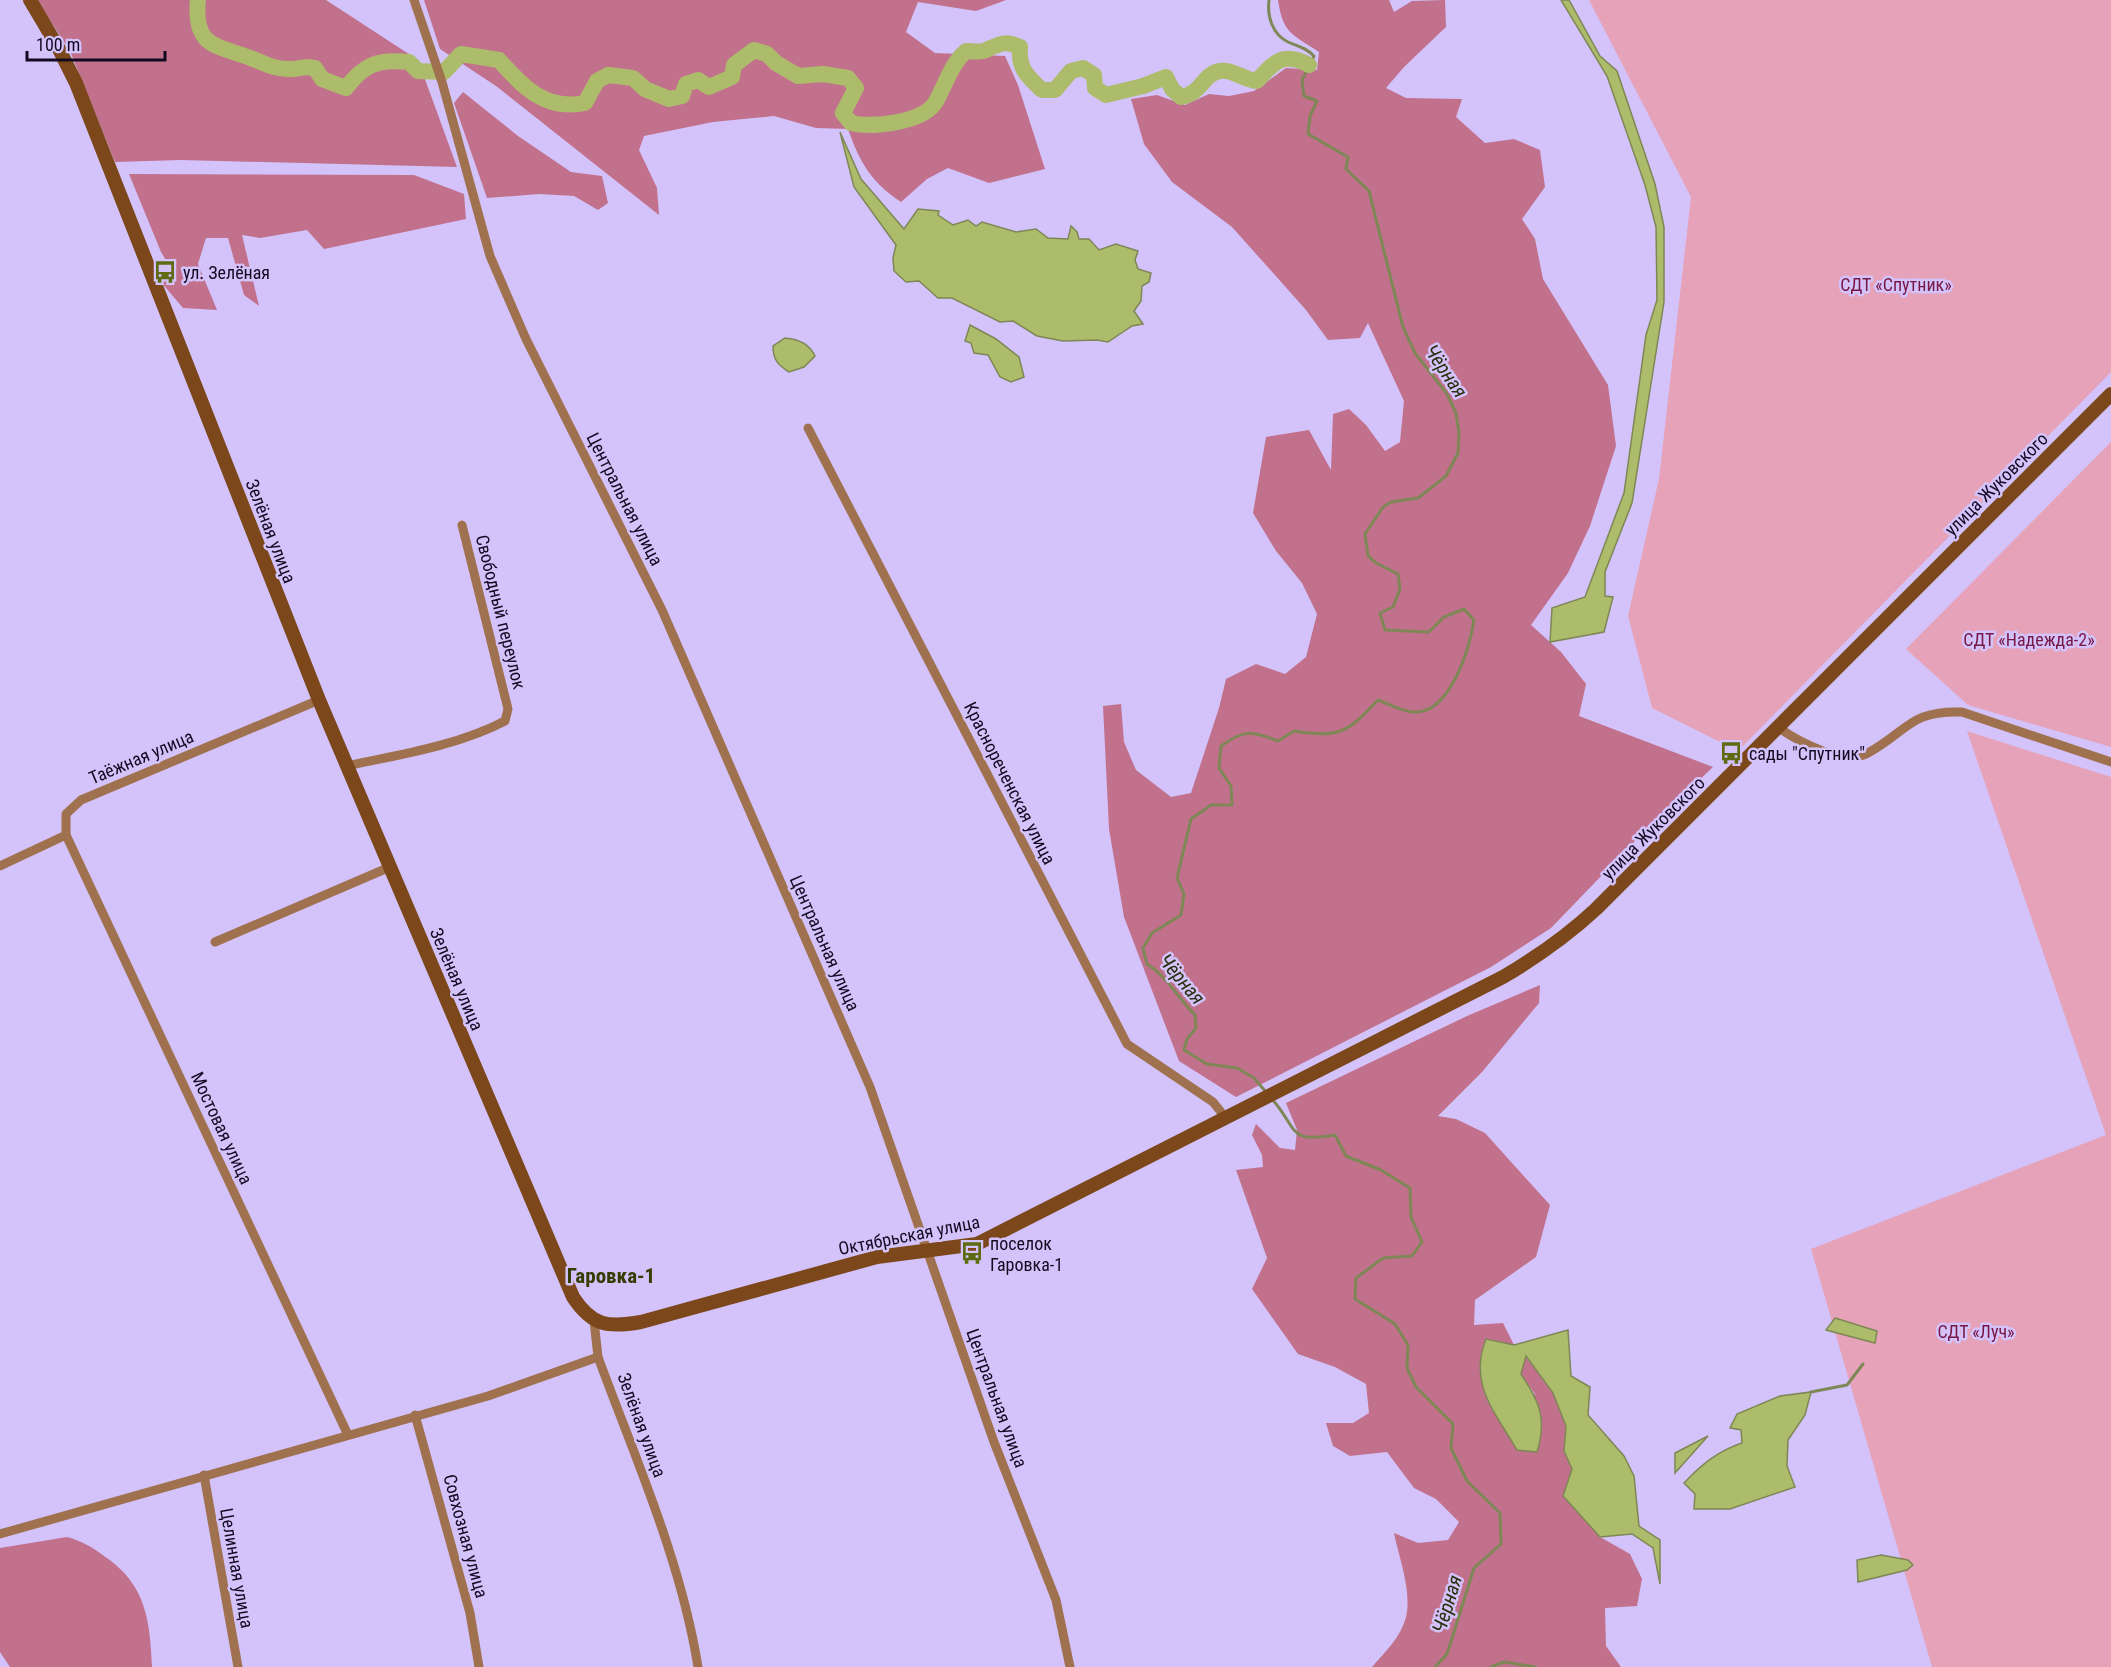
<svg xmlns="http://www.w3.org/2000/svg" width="2111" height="1667" viewBox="0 0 2111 1667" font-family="'Roboto Condensed',sans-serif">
<rect width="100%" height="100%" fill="#d3c3fa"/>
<!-- green -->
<g fill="#e6a2b8">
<path d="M1589 0H2111V372L1738 751 1652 708 1628 616 1659 479 1691 197Z"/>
<path d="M2111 442V747L1968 705 1906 649Z"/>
<path d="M1967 731 2111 777V1667H1932L1811 1249 2106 1135Z"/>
</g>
<!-- forest -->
<g fill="#c2718d">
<path d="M37 0H326L418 60 457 167 181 160 115 162 70 51Z"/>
<path d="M424 0H1006L976 11 918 2 906 32 935 53 1005 56 1018 85 1045 169 989 183 948 168 927 179 901 202C871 182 860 163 848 129L816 128 774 116 713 122 644 136 639 150 657 188 659 215 496 86 440 49Z"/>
<path d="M1278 0H1389L1394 12 1412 1 1445 0 1446 27 1404 67 1386 88 1406 98 1462 99 1456 117 1485 143 1514 139 1540 150 1545 187 1522 219 1535 239 1543 279 1608 385 1616 446 1590 526 1568 573 1531 625 1561 652 1586 684 1579 716 1713 767 1636 840 1551 928 1491 967 1236 1097 1179 1061 1124 917 1109 829 1103 706 1121 704 1124 742 1136 770 1171 797 1191 793 1219 708 1226 679 1256 664 1285 674 1306 657 1317 614 1302 583 1276 551 1253 513 1266 437 1309 430 1331 470 1333 414 1349 409 1366 425 1385 451 1400 442 1404 401 1368 323 1360 338 1328 340 1306 310 1232 227 1172 182 1144 144 1131 99 1157 95 1185 105 1209 94 1229 96 1254 91 1286 68 1317 70 1319 52C1292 34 1283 34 1278 0Z"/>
<path d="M463 92 518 136 571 172 602 176 608 203 598 210 574 196 539 194 487 198 454 103Z"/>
<path d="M129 174 414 175 464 194 466 219 324 249 307 230 260 238 242 235 259 306 244 295 228 238H206L198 264 217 310 183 308 161 282 172 270 161 252Z"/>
<path d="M1540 985 1539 1003 1482 1072 1438 1116 1456 1119 1485 1133 1550 1205 1536 1257 1475 1300 1474 1325 1503 1323 1514 1345 1486 1340 1537 1397 1521 1374 1525 1356 1553 1393 1566 1426 1564 1451 1600 1537 1630 1554 1642 1579 1637 1606 1605 1608 1606 1646 1621 1667H1372C1385 1652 1401 1637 1406 1617 1412 1591 1399 1558 1394 1533L1418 1543 1448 1540 1459 1522 1436 1499 1414 1488 1387 1452 1350 1456 1333 1446 1326 1423H1353L1369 1413 1366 1384 1335 1367 1298 1354 1252 1289 1267 1258 1236 1170 1263 1167 1262 1155 1252 1135 1256 1124 1280 1148 1295 1150 1297 1130 1286 1103 1467 1016Z"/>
<path d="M67 1537C82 1541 92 1547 104 1556 146 1584 150 1620 152 1667H10L0 1652V1548Z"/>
</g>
<!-- water -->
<g fill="#acbc6b" stroke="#7e8755" stroke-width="1.5">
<path d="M1561 0H1569L1600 56 1617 71 1655 184 1664 227V302L1632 503 1605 572V596L1613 597 1604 632 1550 642 1552 608 1585 597 1624 493 1646 335 1657 300 1656 227 1645 185 1607 76Z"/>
<path d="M840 132 861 179 904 229 918 209 939 211 938 215 953 225 968 220 976 226 982 222 1016 232 1036 229 1048 238 1068 239 1071 226 1077 232 1079 239H1089L1099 250 1116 244 1138 251 1135 260 1138 269 1151 273 1149 282 1142 286 1141 301 1134 311 1143 324 1132 326 1108 342 1097 340 1063 341 1037 336 1013 321 1000 322 952 298H938L919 281 906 282 894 271 893 258 896 245 854 187Z"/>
<path d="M970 325 996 339 1019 357 1024 377 1011 382 1000 377 988 355 974 353 971 343 965 341Z"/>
<path d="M785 338C798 339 809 343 815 356L804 367 789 372C778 365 773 360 773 346Z"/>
<path d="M1835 1318 1877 1331 1875 1343 1826 1330Z"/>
<path d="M1568 1330 1571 1376 1590 1387 1588 1415 1624 1456 1634 1476 1639 1526 1660 1540V1584L1653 1548 1632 1534 1600 1537 1563 1496 1572 1469 1564 1451 1566 1426 1553 1393 1526 1356 1521 1374C1540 1402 1547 1419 1537 1452L1517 1450C1495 1412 1468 1384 1486 1339L1514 1345Z"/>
<path d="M1811 1392 1805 1415 1788 1440 1787 1466 1795 1487 1730 1509H1694L1695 1494 1684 1483C1702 1464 1718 1451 1742 1443L1741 1430 1730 1428 1737 1414 1780 1396Z"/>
<path d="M1708 1436 1675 1473V1453Z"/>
<path d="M1881 1555 1908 1560 1913 1565 1907 1570 1858 1582 1857 1560Z"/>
</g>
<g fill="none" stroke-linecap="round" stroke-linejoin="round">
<!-- stream -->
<g stroke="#7e8755" stroke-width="3">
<path d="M1266 1092 1254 1078 1237 1068 1207 1064 1184 1050 1187 1039 1196 1028 1195 1015C1177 997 1168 977 1147 964L1143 948 1152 933 1181 915 1184 894 1177 878 1191 819 1211 805H1232L1231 786 1219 768 1221 746C1244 729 1252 731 1278 741L1294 731C1340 738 1347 733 1378 700 1389 704 1402 712 1414 712 1450 714 1470 648 1474 620L1464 609 1444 617 1429 632 1385 630 1380 613 1393 607 1400 589 1398 574 1376 563 1368 556 1365 534 1383 507 1391 502 1418 498 1446 476 1458 453 1459 433 1456 413 1447 394 1415 353 1403 327 1369 191 1346 169 1348 157 1308 134 1310 116 1317 101 1304 96 1302 80 1314 56C1305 47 1299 47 1288 42 1272 34 1267 16 1269 0"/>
<path d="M1272 1099C1299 1130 1287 1143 1335 1135L1346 1156 1381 1170 1410 1188 1411 1217 1422 1242 1412 1256 1383 1258 1356 1278 1355 1299 1395 1324 1408 1345 1407 1368 1416 1387 1453 1424 1451 1448 1467 1481 1500 1513 1501 1544 1474 1568 1447 1654 1435 1667"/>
<path d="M1811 1392 1847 1385 1863 1364"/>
<path d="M1491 1667 1504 1662 1536 1667"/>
</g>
<!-- river -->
<path stroke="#acbc6b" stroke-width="16" d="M198 0C193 48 217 45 253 59 267 64 270 68 288 69 299 70 302 65 315 68L322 79 346 88C364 64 378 59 409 62L418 71 444 72 461 54 499 60C523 87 545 111 585 103L597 81 608 75 633 78 645 89 669 99 682 96 686 84 698 80 709 87 732 77 734 65 754 50 767 54 776 63 798 76 823 74 848 78 856 88 843 113 851 123C871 128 922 123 935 103 946 85 950 65 966 51 972 51 981 53 986 50 1000 44 1005 40 1020 47 1018 68 1027 76 1042 90H1055L1071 71 1083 68 1094 75 1095 88 1106 95 1143 86 1166 77 1172 89 1181 97C1203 93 1202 74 1220 71 1233 69 1244 80 1257 81 1274 62 1283 51 1309 65"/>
<!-- minor -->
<g stroke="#9f714f" stroke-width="9">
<path d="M414 0 442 82 490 256 526 339 662 610 870 1087 994 1442 1056 1600 1070 1667"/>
<path d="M808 428 1127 1044 1213 1102 1225 1117"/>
<path d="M1779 728C1799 742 1844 766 1868 753 1908 731 1910 710 1962 712L2111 762"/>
<path d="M346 766C398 755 457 746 505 721L508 709 462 525"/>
<path d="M66 835 348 1435"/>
<path d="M0 866 66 835V814L81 800 319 700"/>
<path d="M215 942 390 867"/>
<path d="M594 1321 598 1357C635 1458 681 1560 698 1667"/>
<path d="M415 1415 470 1613 479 1667"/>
<path d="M204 1475 238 1667"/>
<path d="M0 1534 488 1396 598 1357"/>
</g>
<!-- secondary -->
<path stroke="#7c481b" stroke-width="14" d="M30 0 59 49 76 83 319 700 573 1297C592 1326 608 1328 641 1322L877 1257 977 1244 1503 977C1537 957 1567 936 1596 909L2111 394"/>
</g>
<!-- icons -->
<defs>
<g id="bus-bare" transform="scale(1.8)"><path d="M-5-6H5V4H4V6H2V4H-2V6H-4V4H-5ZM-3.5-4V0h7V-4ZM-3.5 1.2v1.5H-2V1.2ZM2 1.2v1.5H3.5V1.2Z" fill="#5e6b13" stroke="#d3c3fa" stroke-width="2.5" paint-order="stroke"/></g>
</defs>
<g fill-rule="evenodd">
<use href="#bus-bare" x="165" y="272"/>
<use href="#bus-bare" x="1731" y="753"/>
<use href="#bus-bare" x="972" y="1253"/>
</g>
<g text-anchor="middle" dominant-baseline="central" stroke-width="5" stroke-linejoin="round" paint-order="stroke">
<!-- poi labels -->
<g font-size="18" fill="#130a22" stroke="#d3c3fa" text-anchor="start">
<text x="183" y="272">ул. Зелёная</text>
<text x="1749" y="753">сады "Спутник"</text>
<text x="990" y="1243">поселок<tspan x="990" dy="21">Гаровка-1</tspan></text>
</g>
<!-- park labels -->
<g font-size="18" fill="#781644" stroke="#d3c3fa">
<text x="1896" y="284">СДТ «Спутник»</text>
<text x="2029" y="639">СДТ «Надежда-2»</text>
<text x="1976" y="1331">СДТ «Луч»</text>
</g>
<!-- street labels -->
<g font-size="18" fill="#130a22" stroke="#d3c3fa">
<text transform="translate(1996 484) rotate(-45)">улица Жуковского</text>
<text transform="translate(625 499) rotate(63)">Центральная улица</text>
<text transform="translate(271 531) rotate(69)">Зелёная улица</text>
<text transform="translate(501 612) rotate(76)">Свободный переулок</text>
<text transform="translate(141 757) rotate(-23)">Таёжная улица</text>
<text transform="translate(1010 783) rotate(63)">Краснореченская улица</text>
<text transform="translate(1653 828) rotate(-45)">улица Жуковского</text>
<text transform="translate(825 943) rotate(66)">Центральная улица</text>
<text transform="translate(457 979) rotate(67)">Зелёная улица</text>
<text transform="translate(222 1128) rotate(65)">Мостовая улица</text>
<text transform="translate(909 1235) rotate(-11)">Октябрьская улица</text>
<text transform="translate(997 1398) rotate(70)">Центральная улица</text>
<text transform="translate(642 1425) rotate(70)">Зелёная улица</text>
<text transform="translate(466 1536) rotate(75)">Совхозная улица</text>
<text transform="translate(237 1568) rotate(80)">Целинная улица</text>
</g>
<!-- water labels -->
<g font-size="20" font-style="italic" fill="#2a300d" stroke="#d3c3fa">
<text transform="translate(1446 371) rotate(56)">Чёрная</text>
<text transform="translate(1182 979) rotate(50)">Чёрная</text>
<text transform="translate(1447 1604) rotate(-73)">Чёрная</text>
</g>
<!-- quarter labels -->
<g font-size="21" font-weight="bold" fill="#343c00" stroke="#d3c3fa">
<text x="611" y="1276">Гаровка-1</text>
</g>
</g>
<!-- scale -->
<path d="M27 51v9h138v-9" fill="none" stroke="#130a22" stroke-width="3"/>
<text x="36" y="51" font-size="18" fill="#130a22" stroke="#d3c3fa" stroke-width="4.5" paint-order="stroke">100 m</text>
</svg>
